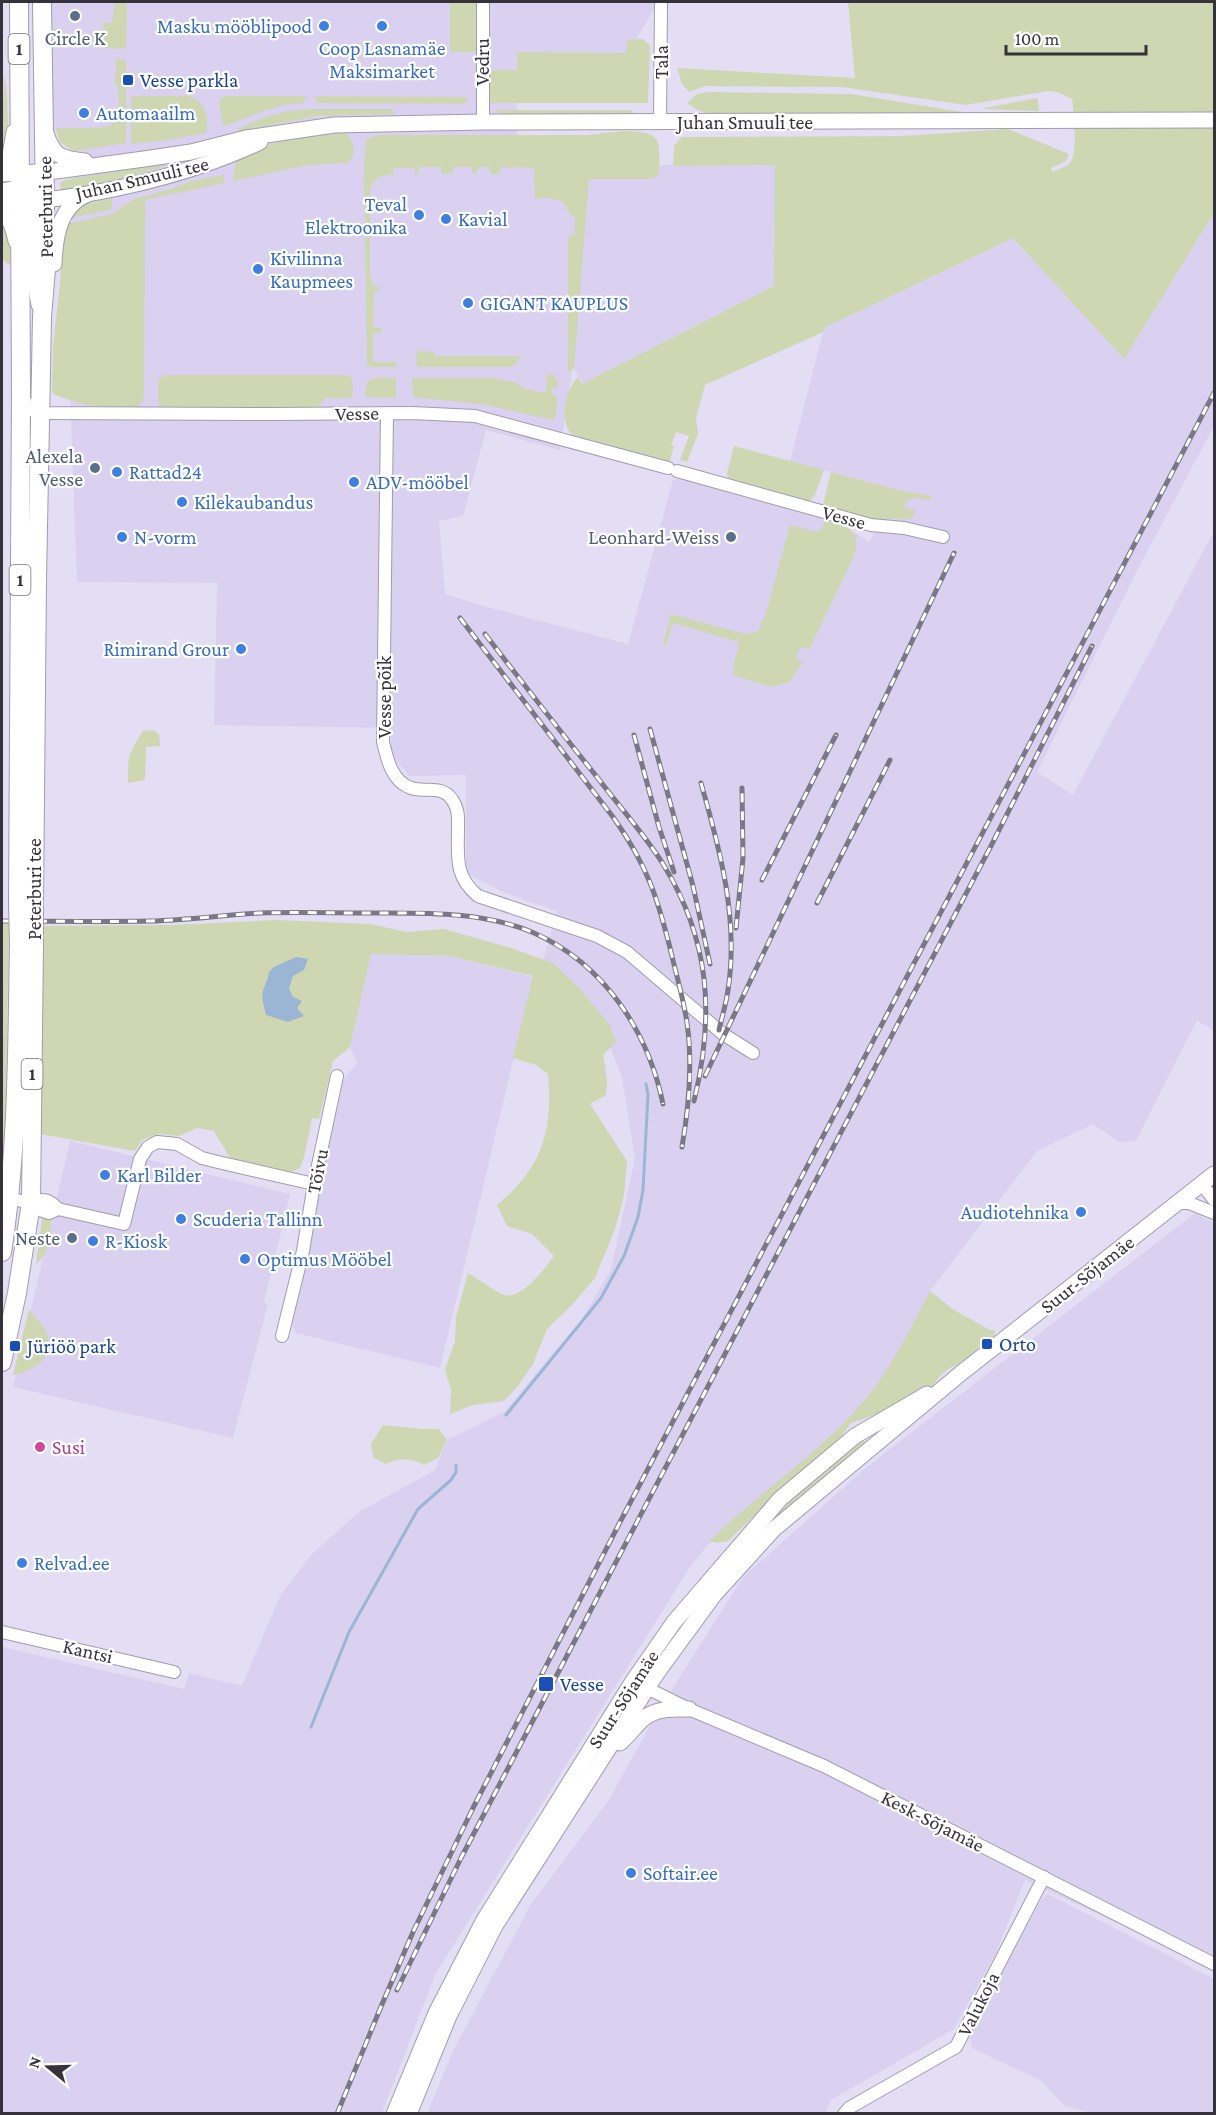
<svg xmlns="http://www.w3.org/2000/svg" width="1216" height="2115" viewBox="0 0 1216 2115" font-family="'Crimson Pro',serif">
<rect width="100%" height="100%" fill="#e4def5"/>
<!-- built -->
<g fill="#d9d1ef">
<path d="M52 2H659L627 53H517V167L588 169V165H775L774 286 582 384 573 366 560 450 486 430 463 516 439 521 445 594 480 605 628 644 673 480 682 478 840 522 869 542 898 490 790 461 824 328 1013 238 1124 358 1214 213V426L1139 567 1037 772 1073 795 1214 531V1031L1197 1020 1136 1141 1119 1142 1093 1124 1037 1151 930 1291 954 1310 991 1331 854 1414 827 1443 709 1544 692 1564 436 1973 382 2113 2 2114V1647L184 1689 189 1673 242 1686 280 1596 312 1554 359 1512 435 1470 447 1440 504 1412 581 1320 611 1270 635 1158 622 1077 606 1037 543 961 557 911 507 894 466 873V775L410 776 391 755V728L214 725 217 583 77 582 70 392 73 144 51 128Z"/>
<path d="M371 954 450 956 533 977 440 1368 296 1333 290 1322 317 1215 316 1195 340 1084 357 1063 350 1047Z"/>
<path d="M70 1141 290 1194 264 1302 268 1304 233 1438 13 1387Z"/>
<path d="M1195 1213 1214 1223V1968L1025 1880 995 1955 954 2029 831 2100 825 2113 427 2114 452 2053 531 1904 608 1801 657 1713 743 1577 868 1466Z"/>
<path d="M1048 1894 1214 1979V2113L1097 2114 1065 2106 1040 2080 972 2048 969 2032 1041 1900Z"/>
</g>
<!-- green -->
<g fill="#ced7b2">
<path d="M115 2H127L126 47 124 49 105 48 103 46V23H112Z"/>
<rect x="450" y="2" width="27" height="50"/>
<path d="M848 2H1214V213L1124 359 1013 238 824 328 823 332 705 385 696 418 698 434 687 462 680 460 689 436 676 432 671 445 674 446 669 464 576 438C572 434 568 431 567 427 561 411 567 388 578 377L582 384 774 286 775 165 673 166 674 146 682 137 902 136 1008 129 1069 154 1066 161 1051 168 1052 172C1057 170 1066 167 1070 163 1078 154 1074 110 1072 99L1058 92 1048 91 966 105 842 87 705 86 689 92 682 84 677 68 855 78Z"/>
<path d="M643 39 650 46 648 103H488V75L493 70H517V52L626 53 627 40Z"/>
<path d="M115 59 126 60V143L76 151 70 149 59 142 56 128H100L112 125 119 107 118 85H115V73L117 72Z"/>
<path d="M4 73 7 93 9 146 2 154Z"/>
<path d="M709 92 851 94 962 112 961 117 711 114 699 111 687 103 697 94Z"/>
<path d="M131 96H189C204 100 210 119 206 133L168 140 131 144Z"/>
<path d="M226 96H306L303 103 284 105 266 110 225 126 223 125 219 103 222 98Z"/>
<path d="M314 96 469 97 467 101 462 104 318 103Z"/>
<path d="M1036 98 1038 99 1039 111 980 109Z"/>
<path d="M321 109H392L395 114 316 116 237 132 238 129C268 114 288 109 321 109Z"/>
<path d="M493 110H632L634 114H504Z"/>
<path d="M624 131C662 132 660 138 659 174L653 179H589L574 368 568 373V239L569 236 575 234V218L569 214C565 196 551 198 535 198L534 168 501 167 499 174H491L489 167H479L476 173H472V167H453V173L441 174V167H419V174H415V168H393V175C379 175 376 177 370 189V277L374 285 379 288V290L374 291 373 327 381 328V333H373V362H396L397 365V367H367L364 165 366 140 377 135H587Z"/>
<path d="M333 132 345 133C355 141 357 154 348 163L307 165 233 181 235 163C263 141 299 137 333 132Z"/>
<path d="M165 164 166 166 112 182 61 191 60 182 68 179Z"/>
<path d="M224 175V183L145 200 144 396C143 403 139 407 133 408L85 405 55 395 52 392 53 346 60 283 62 244 69 222 73 223 112 214 134 199 168 190 192 181Z"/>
<path d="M112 198V208L106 211 74 217 70 214 88 203Z"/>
<path d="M6 224 10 234V265L3 260 2 228Z"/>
<path d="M416 351 434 352 435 356H520L517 363 511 367H417Z"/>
<path d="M547 373 554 375 558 382 557 388H552V394L557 397 556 413 553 420 487 405 413 397 412 378H495L517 383 525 389 546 393Z"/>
<path d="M164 375H345L351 377C353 383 353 391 352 398H325L318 407 163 408 158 402V380Z"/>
<path d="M378 378H396V398L365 397 367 381Z"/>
<path d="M734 446 824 470 815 495 809 502 728 480 727 473Z"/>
<path d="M831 472 898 490 932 496 930 500 915 498 907 500 904 508 915 510 914 516 907 520 893 518 875 520 824 507 823 505Z"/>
<path d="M825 520C848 527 862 530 854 556L809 650 802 646 795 657 802 662 790 682 771 687 733 675 734 663 739 642 673 623 666 645 663 644 671 614 745 634 758 632 763 618 765 617 790 525 816 532 822 529Z"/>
<path d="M153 730 159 734 160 746 146 747 145 780 128 783C127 757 129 753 143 731Z"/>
<path d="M276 920 370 924 407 932 444 929 511 948 553 963 579 988 610 1025 616 1042 603 1055 607 1080 606 1095 590 1104 627 1161 624 1196 615 1229 595 1278 572 1305 547 1329 533 1364 518 1386 504 1401 473 1405 450 1414 451 1390 445 1370 455 1341 456 1317 468 1273C477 1278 496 1292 504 1295 522 1300 545 1268 554 1256L532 1234 507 1226 497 1205C542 1168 553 1132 548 1074L536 1065 513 1058 533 976 450 956 371 954 350 1047 333 1061 319 1119 312 1118 304 1157 300 1168 291 1172 230 1158 214 1131 197 1128 179 1136 159 1134 142 1140 135 1151 40 1134 43 926 174 925Z"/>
<path d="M2 924H9L5 1150 2 1165Z"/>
<path d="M45 1215 50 1217C54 1230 47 1257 36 1264L42 1219Z"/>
<path d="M930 1291 954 1310 990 1330H995V1336L984 1342 971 1355 972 1357C962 1363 950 1366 941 1375 936 1380 935 1385 928 1389L880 1413 851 1423 837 1442 786 1485 728 1541 717 1543 710 1541C761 1490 828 1448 872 1391 895 1360 912 1326 930 1291Z"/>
<path d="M29 1309C34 1316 42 1324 46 1332 56 1357 34 1371 13 1375Z"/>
<path d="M383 1425 422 1429H439L447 1440 438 1458 424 1465C411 1458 400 1458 386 1464L373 1457 371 1444Z"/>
<path d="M861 1440 865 1442 866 1445 741 1552 783 1504Z"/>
</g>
<!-- water -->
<path fill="#9bb6d4" d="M296 957 308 959 304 970 293 976 289 988 293 997 302 1001 297 1008 304 1016 288 1022 266 1015C264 1006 260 997 264 988 266 982 268 979 269 972L274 967Z"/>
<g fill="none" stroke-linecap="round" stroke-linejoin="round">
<!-- stream -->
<g stroke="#9bb6d4" stroke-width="3">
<path d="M506 1415 601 1298 624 1256 638 1217 643 1190 648 1095 646 1084"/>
<path d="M311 1727 349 1632 418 1509 451 1480 456 1472V1465"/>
</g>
<!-- minor casing -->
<g stroke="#a09bb0" stroke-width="14">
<g id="minor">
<path d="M483 2V122"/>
<path d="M660 122 661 2"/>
<path d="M22 395 29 409 40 413 271 414 412 413 475 416 668 468"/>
<path d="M387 413 383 742C387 759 392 782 411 788 427 793 443 784 453 801 459 810 458 818 458 828 458 857 454 876 478 896L597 936 627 952 723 1034 753 1053"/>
<path d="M677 471 871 525 904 528 943 537"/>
<path d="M1202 1184 1214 1200"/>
<path d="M3 1197 31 1203 40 1210 49 1213 58 1209 124 1224 140 1159 148 1147 157 1142 177 1144 202 1158 222 1163 314 1184"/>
<path d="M31 1203C43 1198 49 1199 58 1209"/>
<path d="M1177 1203H1189L1214 1213"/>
<path d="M282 1336 303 1251 314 1184 337 1076"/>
<path d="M2 1632 174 1672"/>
<path d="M633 1681 691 1710 824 1766 1214 1964"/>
<path d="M844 2114 849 2108 956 2047 1044 1877"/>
</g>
</g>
<!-- major casing -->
<g stroke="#a09bb0" stroke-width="17">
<g id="major">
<path d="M46 133C53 156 61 159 85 161"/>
<path d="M2 166 10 155 14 132"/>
<path d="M2 174 56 171 144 159 191 152 246 138 334 125 483 122 1214 120"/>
<path d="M20 174 28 178C42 219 30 264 39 305"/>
<path d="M2 191 20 188 30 183"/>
<path d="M2 203C84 200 186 177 260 142"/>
<path d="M2 213C12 220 13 230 16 241"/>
<path d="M54 264C55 238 59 207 86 195"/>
<path d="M620 1743C629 1735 635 1726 643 1719 656 1708 673 1709 689 1709"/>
<path d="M394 2114 436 2013 484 1920 633 1681 674 1622 780 1499 855 1436 927 1394"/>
<path d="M409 2114 449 2016 495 1926 657 1673 714 1595 774 1529 960 1374 1214 1174"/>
</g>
</g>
<!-- highway casing -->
<g stroke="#a09bb0" stroke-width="20">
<g id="highway">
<path d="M18 903 21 394 19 2"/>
<path d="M34 904 37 580 42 317 46 269 42 2"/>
<path d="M2 1252C18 1149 17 1049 19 944"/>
<path d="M2 1362 17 1293 31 1203 34 945"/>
</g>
</g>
<!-- minor -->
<use href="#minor" stroke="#fff" stroke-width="12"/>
<!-- major -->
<use href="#major" stroke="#fff" stroke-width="15"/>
<!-- highway -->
<use href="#highway" stroke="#fff" stroke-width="18"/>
<!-- rail casing -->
<g stroke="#7b7785" stroke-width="5">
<g id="rail">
<path d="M460 618 613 817C648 866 658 899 672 956 677 978 684 1001 687 1023 693 1065 689 1106 682 1147"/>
<path d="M485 634C522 682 559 730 597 777 618 805 645 835 663 864 710 940 715 1015 694 1101"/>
<path d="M650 729 693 886 710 964"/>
<path d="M634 735 659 827 674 872"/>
<path d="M701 783C720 850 739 919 728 990 726 1004 722 1017 719 1030"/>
<path d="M762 880 836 735"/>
<path d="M817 903 890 760"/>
<path d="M2 921C51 921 101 922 151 921 187 920 224 915 260 913 296 912 333 913 369 913 423 913 483 911 534 933 604 964 648 1031 663 1104"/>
<path d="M736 928 743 858 742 788"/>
<path d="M705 1076 954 553"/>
<path d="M397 1990 461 1858 992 844 1092 646"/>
<path d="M337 2114 380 2009 413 1932 473 1808 619 1524 1214 393"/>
</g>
</g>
<!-- rail -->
<use href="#rail" stroke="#fff" stroke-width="3" stroke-dasharray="9" stroke-linecap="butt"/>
<!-- highway-bridge casing -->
<g stroke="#a09bb0" stroke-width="20" stroke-linecap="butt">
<g id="highway-bridge">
<path d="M18 903 19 944"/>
<path d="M34 945V904"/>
</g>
</g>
<!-- highway-bridge -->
<use href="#highway-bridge" stroke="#fff" stroke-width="18"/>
</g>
<!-- markers -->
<g fill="#5c6f8a" stroke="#fff" stroke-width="2">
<circle cx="75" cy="16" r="6"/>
<circle cx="95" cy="468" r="6"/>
<circle cx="731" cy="537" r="6"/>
<circle cx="72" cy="1238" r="6"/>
</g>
<g fill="#3f7fe0" stroke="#fff" stroke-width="2">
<circle cx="324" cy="26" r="6"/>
<circle cx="382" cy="26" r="6"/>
<circle cx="84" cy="113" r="6"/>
<circle cx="419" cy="215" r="6"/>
<circle cx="446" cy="219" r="6"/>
<circle cx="258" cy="269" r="6"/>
<circle cx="468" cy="303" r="6"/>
<circle cx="117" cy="472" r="6"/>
<circle cx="354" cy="482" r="6"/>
<circle cx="182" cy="502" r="6"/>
<circle cx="122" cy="537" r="6"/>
<circle cx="241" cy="649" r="6"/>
<circle cx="105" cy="1175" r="6"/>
<circle cx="1081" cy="1212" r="6"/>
<circle cx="181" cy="1219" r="6"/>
<circle cx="93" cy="1241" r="6"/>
<circle cx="245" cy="1259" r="6"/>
<circle cx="22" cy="1563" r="6"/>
<circle cx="631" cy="1873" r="6"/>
</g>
<g fill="#1a4fb4" stroke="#fff" stroke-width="2">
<rect x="122" y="74" width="12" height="12" rx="3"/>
<rect x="981" y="1338" width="12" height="12" rx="3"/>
<rect x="9" y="1340" width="12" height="12" rx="3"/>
<rect x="538" y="1676" width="16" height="16" rx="3"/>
</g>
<circle fill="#d1479c" stroke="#fff" stroke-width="2" cx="40" cy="1447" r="6"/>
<g text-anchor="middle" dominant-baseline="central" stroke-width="4.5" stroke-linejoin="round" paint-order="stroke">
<!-- shield labels -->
<g fill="#fff" stroke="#727076" stroke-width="1.5">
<rect x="8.5" y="34" width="21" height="30" rx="4.5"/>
<rect x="9.5" y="565" width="21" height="30" rx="4.5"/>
<rect x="21.5" y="1059" width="21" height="30" rx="4.5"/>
</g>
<g font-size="18" font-weight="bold" fill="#35323b">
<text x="19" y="49">1</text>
<text x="20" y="580">1</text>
<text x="32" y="1074">1</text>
</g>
<!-- shop labels -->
<g font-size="20" fill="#366cbe" stroke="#fff" text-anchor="start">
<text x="312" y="26" text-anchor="end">Masku mööblipood</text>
<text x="382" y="48" text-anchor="middle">Coop Lasnamäe<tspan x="382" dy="23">Maksimarket</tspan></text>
<text x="96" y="113">Automaailm</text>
<text x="407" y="204" text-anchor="end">Teval<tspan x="407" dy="23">Elektroonika</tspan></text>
<text x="458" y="219">Kavial</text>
<text x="270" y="258">Kivilinna<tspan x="270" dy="23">Kaupmees</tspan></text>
<text x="480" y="303">GIGANT KAUPLUS</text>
<text x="129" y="472">Rattad24</text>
<text x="366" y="482">ADV-mööbel</text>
<text x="194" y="502">Kilekaubandus</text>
<text x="134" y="537">N-vorm</text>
<text x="229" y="649" text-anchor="end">Rimirand Grour</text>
<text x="117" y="1175">Karl Bilder</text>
<text x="1069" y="1212" text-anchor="end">Audiotehnika</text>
<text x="193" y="1219">Scuderia Tallinn</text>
<text x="105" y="1241">R-Kiosk</text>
<text x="257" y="1259">Optimus Mööbel</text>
<text x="34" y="1563">Relvad.ee</text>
<text x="643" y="1873">Softair.ee</text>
</g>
<!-- service labels -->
<g font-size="20" fill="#4e5e75" stroke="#fff" text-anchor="end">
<text x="75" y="38" text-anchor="middle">Circle K</text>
<text x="83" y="456">Alexela<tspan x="83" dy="23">Vesse</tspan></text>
<text x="719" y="537">Leonhard-Weiss</text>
<text x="60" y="1238">Neste</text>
</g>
<!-- street labels -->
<g font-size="20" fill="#35323b" stroke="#fff">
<text transform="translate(482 62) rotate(-90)">Vedru</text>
<text transform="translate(661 62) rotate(-90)">Tala</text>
<text x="745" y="122">Juhan Smuuli tee</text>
<text transform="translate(142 178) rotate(-13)">Juhan Smuuli tee</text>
<text transform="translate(45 207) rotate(-91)">Peterburi tee</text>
<text transform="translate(357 413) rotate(-1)">Vesse</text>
<text transform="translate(844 517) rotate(15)">Vesse</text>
<text transform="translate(384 697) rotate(-90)">Vesse põik</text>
<text transform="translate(34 889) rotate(-90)">Peterburi tee</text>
<text transform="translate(317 1171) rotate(-79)">Tõivu</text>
<text transform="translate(1087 1274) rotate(-38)">Suur-Sõjamäe</text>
<text transform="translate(88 1651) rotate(13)">Kantsi</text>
<text transform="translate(623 1699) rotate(-57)">Suur-Sõjamäe</text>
<text transform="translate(933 1821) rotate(27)">Kesk-Sõjamäe</text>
<text transform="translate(978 2004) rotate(-63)">Valukoja</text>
</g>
<!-- transit labels -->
<g font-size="20" fill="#164399" stroke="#fff" text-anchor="start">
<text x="140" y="80">Vesse parkla</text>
<text x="999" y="1344">Orto</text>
<text x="27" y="1346">Jüriöö park</text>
<text x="560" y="1684">Vesse</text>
</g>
<!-- hotel labels -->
<g font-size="20" fill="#b23c85" stroke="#fff" text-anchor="start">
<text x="52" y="1447">Susi</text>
</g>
</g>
<!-- border -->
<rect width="1216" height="2115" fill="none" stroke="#35323b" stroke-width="6"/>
<!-- north arrow -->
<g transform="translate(48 2067) rotate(289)" stroke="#ffffff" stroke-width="4.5" paint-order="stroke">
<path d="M0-4.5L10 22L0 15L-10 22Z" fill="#35323b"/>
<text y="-9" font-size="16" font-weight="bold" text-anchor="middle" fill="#35323b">N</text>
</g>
<!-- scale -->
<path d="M1006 45v9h140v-9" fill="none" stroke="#35323b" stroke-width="3"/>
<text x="1015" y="45" font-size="18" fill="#35323b" stroke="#ffffff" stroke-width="4.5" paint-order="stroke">100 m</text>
</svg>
